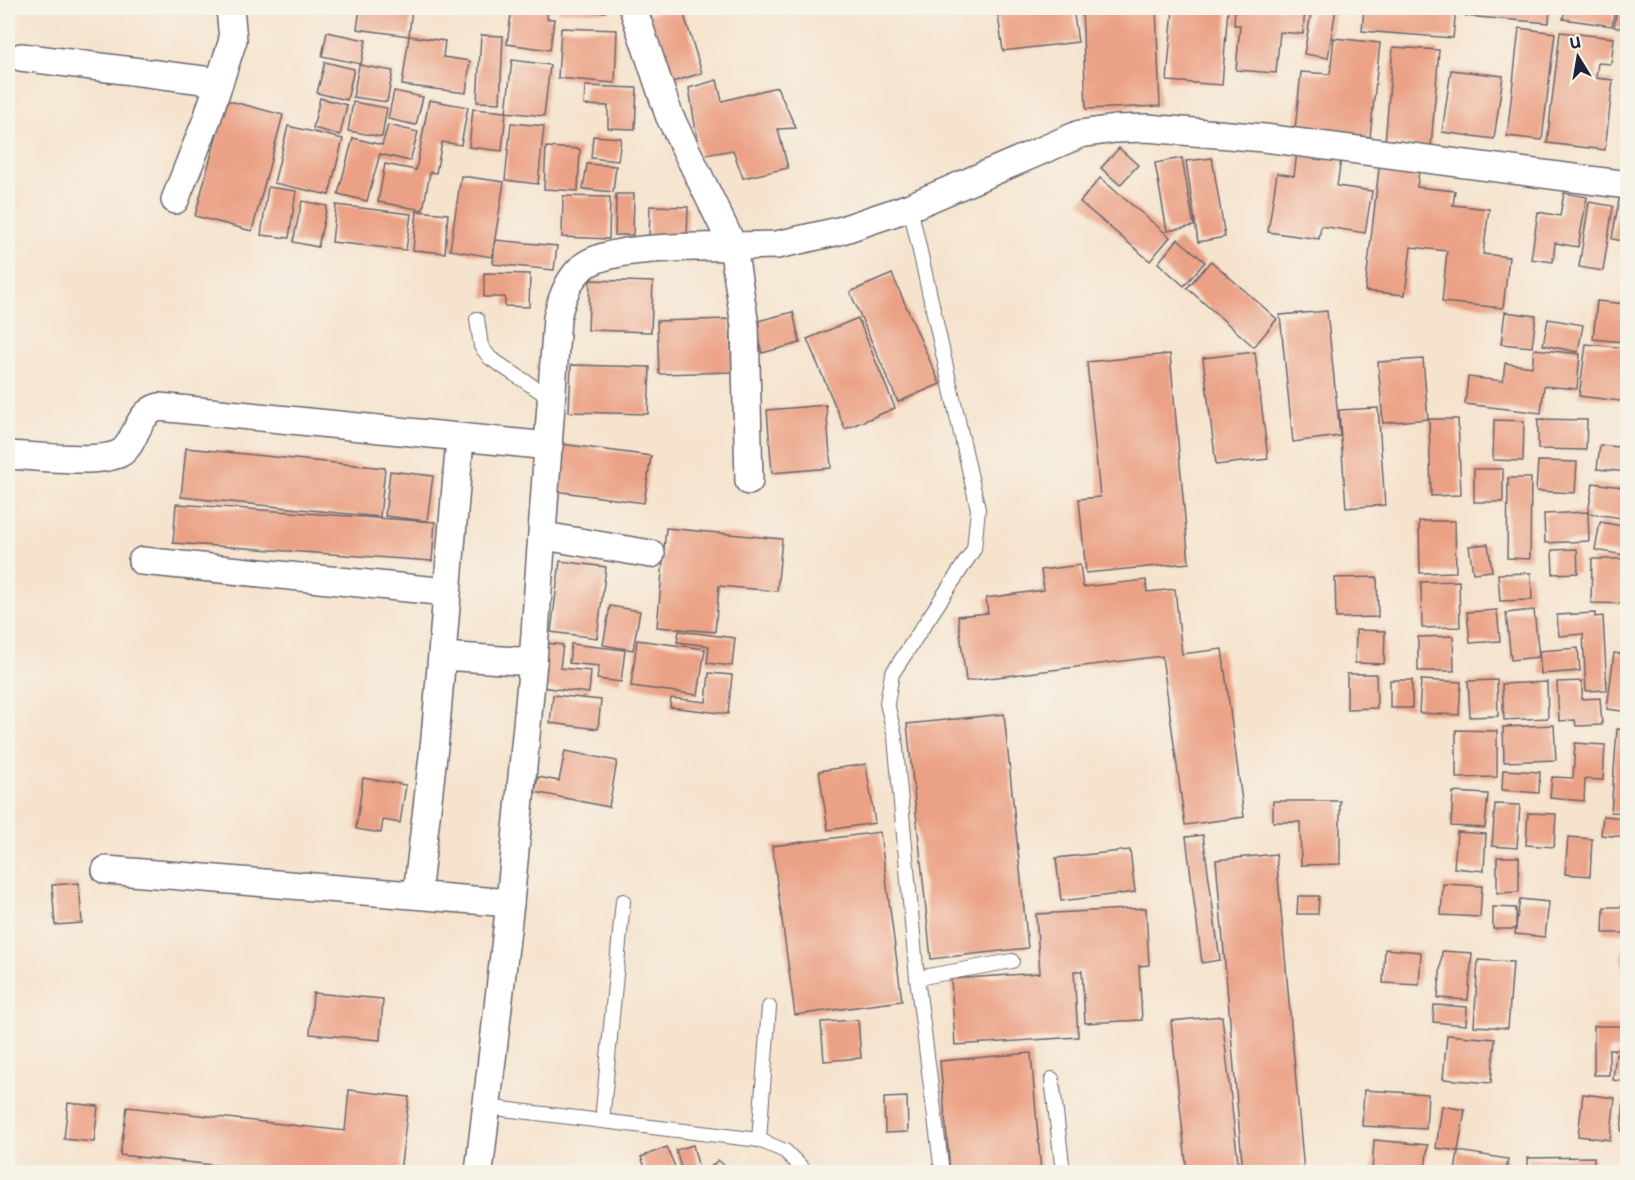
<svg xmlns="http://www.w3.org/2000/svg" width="1635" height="1180" viewBox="0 0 1635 1180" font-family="Mali,sans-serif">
<rect width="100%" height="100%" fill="#f7f3e8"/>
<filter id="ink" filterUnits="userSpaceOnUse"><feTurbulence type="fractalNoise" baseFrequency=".0167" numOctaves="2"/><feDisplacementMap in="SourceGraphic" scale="12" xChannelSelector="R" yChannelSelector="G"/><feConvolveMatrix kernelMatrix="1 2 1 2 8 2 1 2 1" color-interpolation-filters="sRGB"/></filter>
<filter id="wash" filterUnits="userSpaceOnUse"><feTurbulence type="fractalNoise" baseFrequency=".008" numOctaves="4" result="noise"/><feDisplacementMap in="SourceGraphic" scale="24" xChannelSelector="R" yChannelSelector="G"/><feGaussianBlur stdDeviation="1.35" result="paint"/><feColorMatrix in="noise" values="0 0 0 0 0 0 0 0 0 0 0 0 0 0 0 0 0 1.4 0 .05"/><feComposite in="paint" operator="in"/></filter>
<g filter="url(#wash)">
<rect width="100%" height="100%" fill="#f5e3cd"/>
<g id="blocks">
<!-- building -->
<g fill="#eba185">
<path d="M360 8H412L409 36 357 29Z"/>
<path d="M500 8H548L547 19H554L550 50 507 44 511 14 499 12Z"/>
<path d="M558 8H605V12L558 11Z"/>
<path d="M671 8H682L702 73 669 83 648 14Z"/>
<path d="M997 8H1073L1078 42 1003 51Z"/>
<path d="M1082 8H1156L1160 106 1086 109Z"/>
<path d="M1173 8H1228L1222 85 1167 81Z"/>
<path d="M1235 8H1305L1303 34 1280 32 1276 73 1236 70 1240 25H1234Z"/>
<path d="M1312 8H1336L1328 58 1304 54Z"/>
<path d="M1364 8H1456L1453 38 1362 31Z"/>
<path d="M1467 8H1550L1549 23 1466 16Z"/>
<path d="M1565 8H1615L1612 26 1563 19Z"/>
<path d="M1617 8H1628V30L1614 27Z"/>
<path d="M561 28 617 30 615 83 558 78Z"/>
<path d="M1519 28 1555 33 1542 140 1507 136Z"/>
<path d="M327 32 366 40 361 64 322 56Z"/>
<path d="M1560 32 1614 38 1611 64 1598 63 1596 78 1613 80 1605 150 1547 143Z"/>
<path d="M1626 34H1628V50H1623Z"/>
<path d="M481 35 503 36 500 103 477 102Z"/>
<path d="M409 36 445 41 443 57 470 61 466 93 402 85Z"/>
<path d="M1334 38 1380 43 1370 137 1295 130 1301 72 1330 74Z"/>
<path d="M1393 47 1439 50 1431 147 1385 143Z"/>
<path d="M512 60 550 65 544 116 506 112Z"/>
<path d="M325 62 354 69 347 100 317 93Z"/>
<path d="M359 65 393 71 387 102 353 97Z"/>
<path d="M1451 70 1503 76 1494 139 1442 132Z"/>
<path d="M717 80 722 101 777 87 796 128 778 129 788 168 743 178 733 150 700 156 689 88Z"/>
<path d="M585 86 637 88 635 129 608 128V106L584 105Z"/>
<path d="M394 91 423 97 416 125 388 119Z"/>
<path d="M320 98 347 105 340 135 313 128Z"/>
<path d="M226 100 283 115 252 231 195 216Z"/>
<path d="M429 100 468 107 461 145 442 142 436 173 430 172 423 210 378 202 385 164 416 170Z"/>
<path d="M353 102 387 108 382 137 348 131Z"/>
<path d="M473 109 506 112 502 151 469 147Z"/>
<path d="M511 123 544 126 538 184 505 180Z"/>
<path d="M388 125 418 132 410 161 380 154 367 201 338 194 353 138 382 145Z"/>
<path d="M288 126 343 139 329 195 274 183Z"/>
<path d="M593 136 621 138 618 161 591 158Z"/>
<path d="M546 147 580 149 578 191 544 189Z"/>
<path d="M1119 148 1138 165 1120 185 1101 168Z"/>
<path d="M1297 152 1341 159 1337 186 1372 191 1365 233 1321 226 1319 239 1268 232 1277 173 1294 176Z"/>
<path d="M1182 158 1194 226 1167 231 1155 163Z"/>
<path d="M1212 158 1225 237 1198 242 1186 161Z"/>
<path d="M1380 160 1420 164 1417 187 1455 191 1453 205 1489 209 1483 254 1509 257 1503 308 1442 302 1447 251 1411 247 1405 295 1365 291Z"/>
<path d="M587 164 616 166 613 192 583 189Z"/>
<path d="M461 176 504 182 492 257 450 250Z"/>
<path d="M1100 178 1170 237 1150 261 1080 202Z"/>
<path d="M268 187 296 191 289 238 261 235Z"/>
<path d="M1564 193 1587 197 1578 247 1555 243 1553 262 1531 259 1538 212 1560 216Z"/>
<path d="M616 194H634L633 235H615Z"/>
<path d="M1620 194 1628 195V242L1612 239Z"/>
<path d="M563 196 610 197 609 239 562 237Z"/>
<path d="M302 201 327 206 318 247 293 242Z"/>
<path d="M1589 202 1613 206 1603 271 1579 267Z"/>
<path d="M336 205 411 214 406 250 332 242Z"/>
<path d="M650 206 688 207 687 239 649 237Z"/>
<path d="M417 211 448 214 445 253 413 250Z"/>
<path d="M1178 239 1205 262 1184 286 1158 263Z"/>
<path d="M495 240 557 246 554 270 493 264Z"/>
<path d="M1211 261 1277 319 1254 347 1187 288Z"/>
<path d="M484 273 530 274 529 307 505 306V297H484Z"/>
<path d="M892 274 940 384 898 402 850 292Z"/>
<path d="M590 280 653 282 651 332 588 330Z"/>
<path d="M1597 301 1627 304 1623 342 1593 339Z"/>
<path d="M1327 311 1340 436 1293 442 1280 315Z"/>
<path d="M793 312 800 343 762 353 754 322Z"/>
<path d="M1505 312 1536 316 1532 347 1501 344Z"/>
<path d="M858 318 895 408 845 429 807 339Z"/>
<path d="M730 319 732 372 659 374 657 321Z"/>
<path d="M1548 319 1583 325 1578 352 1543 345Z"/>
<path d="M1586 344 1628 348V402L1579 396Z"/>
<path d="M1534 349 1580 354 1577 389 1544 386 1541 413 1465 404 1468 377 1503 381 1505 363 1532 367Z"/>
<path d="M1255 352 1268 459 1216 465 1203 358Z"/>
<path d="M1170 354 1189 563 1086 573 1079 499 1100 497 1087 362Z"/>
<path d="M1423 359 1428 419 1383 423 1378 362Z"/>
<path d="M571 365 650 367 648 414 569 412Z"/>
<path d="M826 405 831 468 772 473 767 410Z"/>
<path d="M1378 408 1385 505 1346 508 1339 410Z"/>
<path d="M1429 419H1458L1461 495 1431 496Z"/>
<path d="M1538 419 1587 420 1586 450 1538 449Z"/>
<path d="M1494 420 1524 421 1523 461 1493 460Z"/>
<path d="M562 444 651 456 644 503 555 491Z"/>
<path d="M1600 445 1628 448V472L1597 469Z"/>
<path d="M186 448 385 468 380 517 181 497Z"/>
<path d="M1538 461 1577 462 1575 493 1536 491Z"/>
<rect x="1474" y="469" width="29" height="33"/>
<path d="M390 471 433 476 427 521 385 516Z"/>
<path d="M1508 478H1531L1530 559 1507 558Z"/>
<path d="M1593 483 1628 488V519L1588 513Z"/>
<path d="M176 504 435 522 432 561 173 543Z"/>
<path d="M1588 512 1589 541 1545 543 1544 514Z"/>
<path d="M1419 521H1455L1456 572 1420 573Z"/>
<path d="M1600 522 1628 527 1624 555 1595 550Z"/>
<path d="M666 528 782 539 777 591 719 586 715 632 657 627Z"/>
<path d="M1488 544 1492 571 1473 573 1469 546Z"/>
<path d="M1577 549 1578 573 1553 574 1552 550Z"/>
<path d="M1592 559H1628V604L1591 603Z"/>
<path d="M560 561 606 567 597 638 551 632Z"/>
<path d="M1080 565 1083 587 1146 580 1147 592 1175 589 1182 654 1222 649 1244 817 1185 825 1162 656 966 681 958 616 988 613 986 598 1044 590 1041 570Z"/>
<path d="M1531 573 1532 600 1500 601 1498 574Z"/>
<path d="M1377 577 1378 617 1336 618 1335 578Z"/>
<path d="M1459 581 1460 627 1422 628 1421 582Z"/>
<path d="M610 606 640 611 633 650 603 645Z"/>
<path d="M1497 610 1500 641 1470 643 1467 612Z"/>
<path d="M1534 610 1539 657 1511 660 1506 613Z"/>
<path d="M1595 613V617L1603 616 1607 690 1586 691 1583 634 1559 636 1557 615Z"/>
<path d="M1624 616H1628V645H1623Z"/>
<path d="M1356 630 1385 631 1384 664 1355 663Z"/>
<path d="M679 631 735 638 732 666 707 663 709 646 677 642Z"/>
<path d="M1453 636 1454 671H1418V637Z"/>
<path d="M637 640 705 649 698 695 631 686Z"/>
<path d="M545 643 563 645 560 668 591 671 589 693 540 687Z"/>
<path d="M571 644 625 650 621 682 597 679 599 666 569 663Z"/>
<path d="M1578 648 1580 671 1541 674 1539 651Z"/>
<path d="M1614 653 1628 655V712L1607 709Z"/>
<path d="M709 673 732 675 728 714 670 707 671 698 706 702Z"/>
<path d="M1347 674H1376L1377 708 1347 709Z"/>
<rect x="1390" y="680" width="22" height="28"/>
<path d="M1421 680 1461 682 1459 715 1419 713Z"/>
<path d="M1497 680 1498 716 1470 717 1468 681Z"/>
<path d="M1582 681V699L1600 698 1602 725 1576 726 1575 720 1559 721 1557 682Z"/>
<path d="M1547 682 1548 718 1504 720 1502 684Z"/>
<path d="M553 695 601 700 598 729 550 723Z"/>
<path d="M1004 714 1028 948 931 959 907 724Z"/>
<path d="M1554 725 1556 760 1504 762 1503 727Z"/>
<path d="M1617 729 1628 730V813L1611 812Z"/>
<path d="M1456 730 1497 731V777L1456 778Z"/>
<path d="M1575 743 1605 745 1603 780 1585 779 1584 801 1550 798 1552 777 1573 778Z"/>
<path d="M565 751 617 761 609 807 535 792 538 777 559 781Z"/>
<path d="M866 764 875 823 828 830 819 771Z"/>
<path d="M1503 770 1540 772 1539 793 1502 790Z"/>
<path d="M363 778 406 785 400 823 383 820 381 833 356 829Z"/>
<path d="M1453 792 1488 794 1485 828 1451 826Z"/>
<path d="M1273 801H1340V864L1301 865 1300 822H1273Z"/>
<path d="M1495 804 1520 805 1517 848 1492 846Z"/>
<path d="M1528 813 1556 814 1554 847 1526 845Z"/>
<path d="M1603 816 1628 818 1626 837 1601 835Z"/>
<path d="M880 832 902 1001 795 1015 772 846Z"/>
<path d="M1457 832 1486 834 1484 871 1454 868Z"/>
<path d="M1203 835 1220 960 1202 963 1186 837Z"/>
<path d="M1568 837 1592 839 1590 876 1565 874Z"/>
<path d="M1130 850 1135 892 1061 901 1056 858Z"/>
<path d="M1276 854 1304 1172H1243L1216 860Z"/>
<path d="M1623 854 1628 855V933H1603L1604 907H1622Z"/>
<path d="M1497 857H1519V892L1497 893Z"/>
<path d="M79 883 82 923 55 925 52 885Z"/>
<path d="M1443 884 1482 886 1480 917 1441 915Z"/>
<path d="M1298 896H1319L1318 914H1297Z"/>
<path d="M1520 899 1549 902 1545 937 1515 934Z"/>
<path d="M1493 907 1516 908V929H1493Z"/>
<path d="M1146 908 1149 965 1139 966 1142 1020 1085 1023 1082 971H1074L1078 1037 955 1045 951 979 1040 973 1036 914Z"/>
<path d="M1385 949 1421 952 1419 985 1383 983Z"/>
<path d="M1442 951 1472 953 1468 1000 1438 998Z"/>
<path d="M1628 952V991L1626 992 1621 953Z"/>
<path d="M1478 960 1513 962 1508 1028 1474 1026Z"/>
<path d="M313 993 383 999 380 1040 310 1034Z"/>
<path d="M1434 1005 1467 1007 1466 1025 1433 1022Z"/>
<path d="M1222 1016 1239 1172H1187L1171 1021Z"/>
<path d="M858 1020 861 1058 824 1061 821 1022Z"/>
<path d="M1594 1026H1628V1050H1609V1075H1594Z"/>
<path d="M1447 1035 1495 1039 1491 1083 1443 1079Z"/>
<path d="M1031 1053 1041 1172H950L940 1061Z"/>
<path d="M1616 1054 1628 1056V1082L1613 1080Z"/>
<path d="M1625 1089 1628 1090V1131H1621Z"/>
<path d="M349 1090 409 1097 400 1172H280L120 1155 127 1107 345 1131Z"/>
<path d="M1364 1090 1428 1094 1426 1129 1362 1126Z"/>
<path d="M1583 1094 1615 1098 1610 1140 1578 1136Z"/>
<path d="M907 1097 908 1132 885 1133 884 1098Z"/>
<path d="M68 1103 98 1106 94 1142 64 1139Z"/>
<path d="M1442 1106 1465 1110 1458 1151 1508 1159 1506 1172H1455L1458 1151 1436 1148Z"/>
<path d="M1374 1140 1428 1145 1425 1169 1388 1166 1387 1172H1372Z"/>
<path d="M693 1145 700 1172H682L676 1150Z"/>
<path d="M667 1147 677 1172H647L641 1157Z"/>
<path d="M1594 1157V1172H1528V1158Z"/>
<path d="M718 1160 732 1172H706Z"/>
<path d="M529 1169 548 1171V1172H528Z"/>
</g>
</g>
</g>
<g filter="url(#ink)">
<use href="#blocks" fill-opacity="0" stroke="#6c666e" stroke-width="1.5"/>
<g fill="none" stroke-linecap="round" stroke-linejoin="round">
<!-- lane casing -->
<g stroke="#6c666e" stroke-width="16">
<g id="lane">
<path d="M910 207 978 509 974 549 892 674 887 703 895 737 917 978 942 1172"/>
<path d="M477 319 481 346 490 358 552 399"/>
<path d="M917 978 1012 961"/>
<path d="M1052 1079 1063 1172"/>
<path d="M486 1107 759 1140 785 1151 806 1172"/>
<path d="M602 1121 623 901"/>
<path d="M759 1140 769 1007"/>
</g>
</g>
<!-- street casing -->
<g stroke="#6c666e" stroke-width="30">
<g id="street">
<path d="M633 8 669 115 733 246 777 245 839 231 910 207 1080 134 1115 129 1147 128 1264 138 1628 185"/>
<path d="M21 57 219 82"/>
<path d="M175 200 207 119 233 40 230 8"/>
<path d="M8 455C32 456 103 465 122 452 137 441 136 413 159 407L549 446"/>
<path d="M544 536 651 554"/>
<path d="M142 561 447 592"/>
<path d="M443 656 533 662"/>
<path d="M106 870 510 903"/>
<path d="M417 895 435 738 460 439"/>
<path d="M479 1172 510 903 533 662 557 318C561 300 568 278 584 266 612 245 696 248 733 246L745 326 749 481"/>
</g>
</g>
<!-- lane -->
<use href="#lane" stroke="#fff" stroke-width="14"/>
<!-- street -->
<use href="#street" stroke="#fff" stroke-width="27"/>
</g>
</g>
<!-- margin -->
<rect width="1635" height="1180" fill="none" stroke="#f7f3e8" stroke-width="30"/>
<!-- north arrow -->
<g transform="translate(1578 57) rotate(349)" stroke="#f7f3e8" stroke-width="4.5" paint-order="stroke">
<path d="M0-4.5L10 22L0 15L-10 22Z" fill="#22223b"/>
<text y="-9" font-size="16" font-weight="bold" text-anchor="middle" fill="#22223b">U</text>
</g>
</svg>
